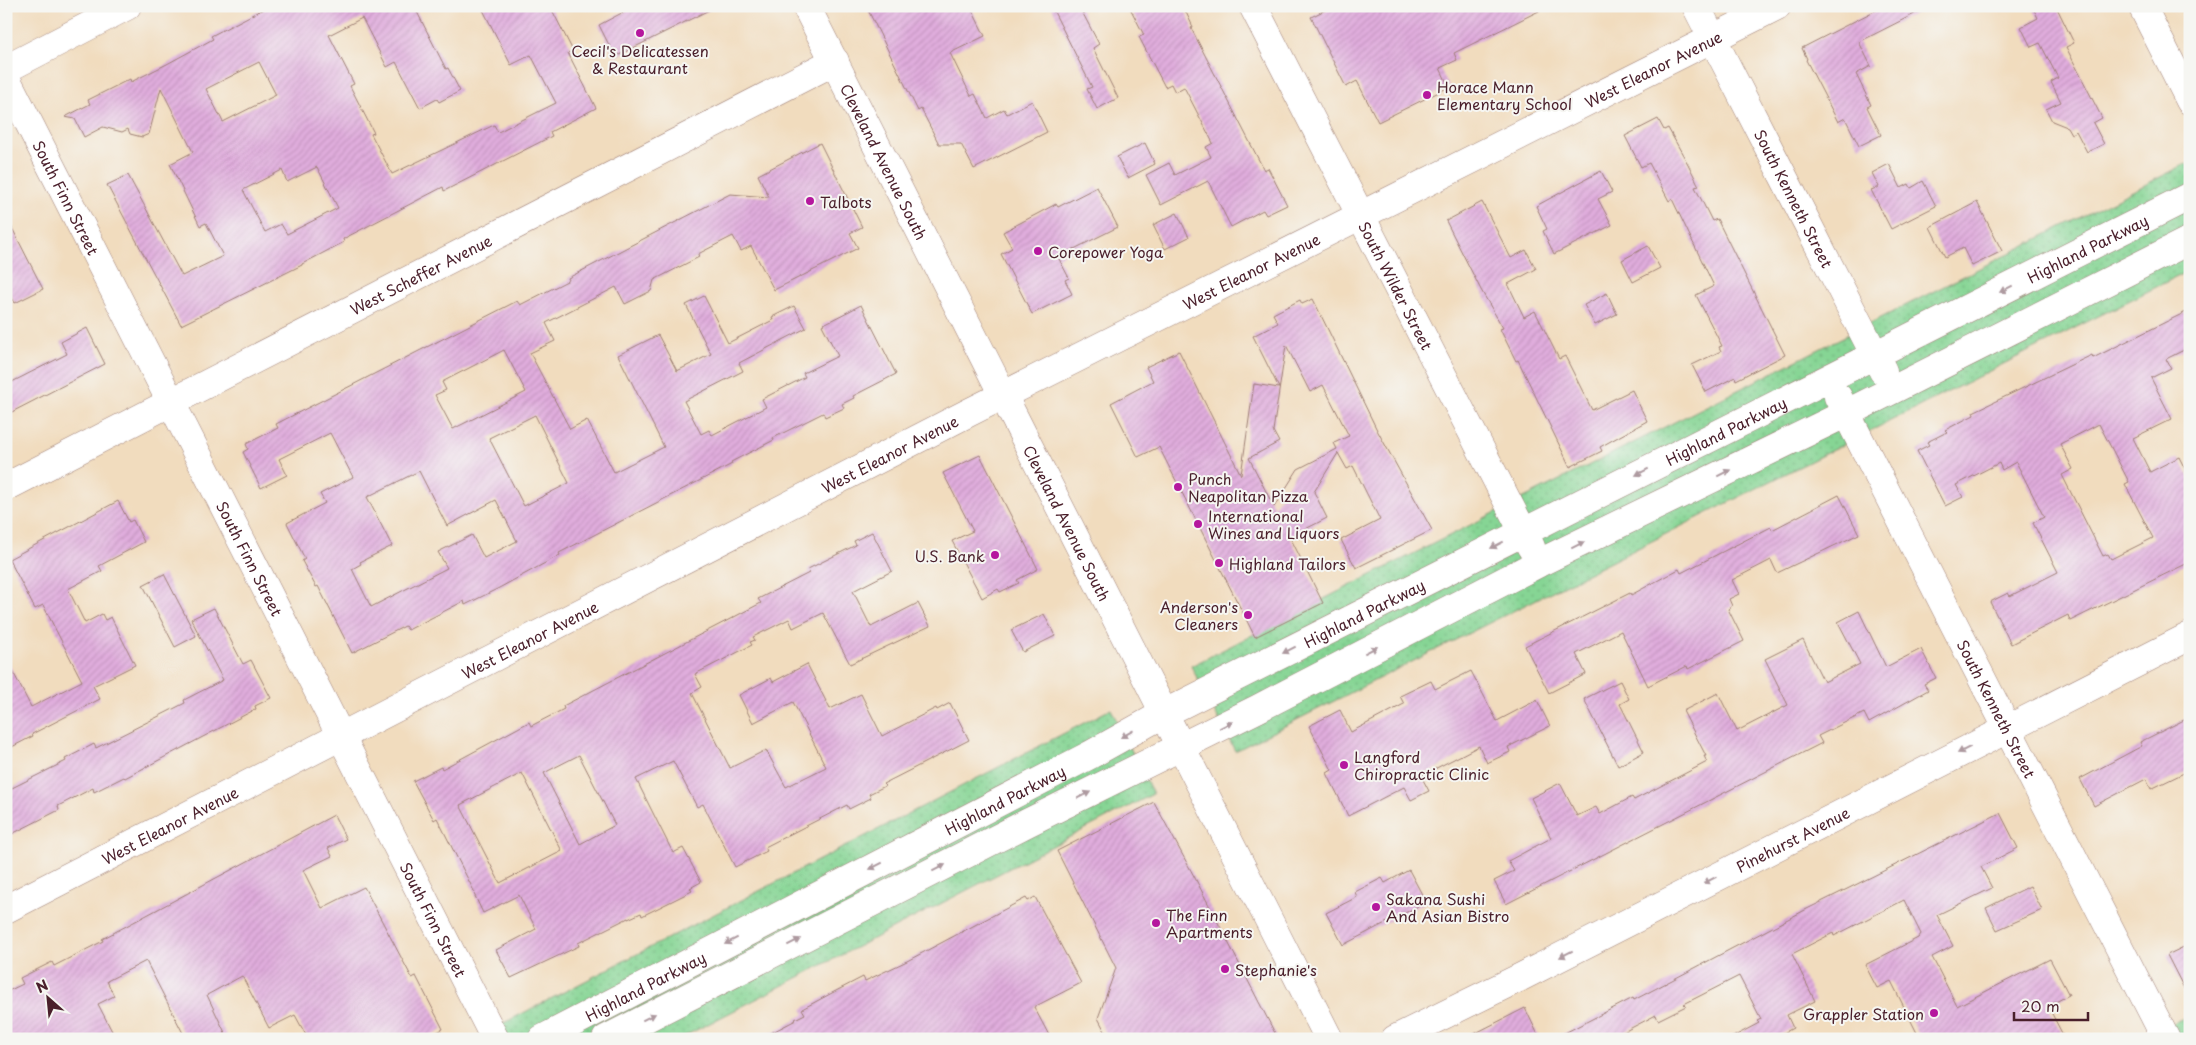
<svg xmlns="http://www.w3.org/2000/svg" width="2196" height="1045" viewBox="0 0 2196 1045" font-family="'Playpen Sans',sans-serif">
<defs>
<pattern id="park-dots" width="8" height="8" patternUnits="userSpaceOnUse" patternTransform="scale(1.25)"><rect width="8" height="8" fill="#86d594"/><path d="M2 2h.1M6 6h.1" fill="none" stroke="#75b680" stroke-width="1.8" stroke-linecap="round"/></pattern>
<pattern id="building-hatch" width="6" height="6" patternUnits="userSpaceOnUse" patternTransform="scale(1.25)"><rect width="6" height="6" fill="#e0addd"/><path d="M-1 1l2-2M0 6l6-6M5 7l2-2" fill="none" stroke="#c294be"/></pattern>
</defs>
<rect width="100%" height="100%" fill="#f6f6f2"/>
<filter id="ink" filterUnits="userSpaceOnUse"><feTurbulence type="fractalNoise" baseFrequency=".02" numOctaves="2"/><feDisplacementMap in="SourceGraphic" scale="10" xChannelSelector="R" yChannelSelector="G"/><feConvolveMatrix kernelMatrix="1 2 1 2 8 2 1 2 1" color-interpolation-filters="sRGB"/></filter>
<filter id="wash" filterUnits="userSpaceOnUse"><feTurbulence type="fractalNoise" baseFrequency=".0096" numOctaves="4" result="noise"/><feDisplacementMap in="SourceGraphic" scale="20" xChannelSelector="R" yChannelSelector="G"/><feGaussianBlur stdDeviation="1.12" result="paint"/><feColorMatrix in="noise" values="0 0 0 0 0 0 0 0 0 0 0 0 0 0 0 0 0 1.4 0 .05"/><feComposite in="paint" operator="in"/></filter>
<g filter="url(#wash)">
<rect width="100%" height="100%" fill="#f1dcbe"/>
<!-- park -->
<g fill="url(#park-dots)" stroke="#687a60">
<path d="M2190 162V270L1235 751 1191 666Z"/>
<path d="M1111 709 1153 794 679 1039H473Z"/>
<path d="M2190 1015V1039H2139Z"/>
</g>
<g id="blocks">
<!-- building -->
<g fill="url(#building-hatch)" fill-rule="evenodd">
<path d="M269 6H414L446 69 448 68 460 91 439 102 437 99 420 108 396 62 387 67 362 18 329 35 354 84 350 86 374 133 371 134 392 174 494 125 498 132 556 103 531 55 511 65 481 6H550L573 51 568 53 596 108 550 132 552 136 444 191 443 187 343 239 344 242 302 264V265L181 325 107 185 128 175 182 276 223 256 206 223 200 226 170 164 193 152 161 88 149 134 142 137 130 134 128 129 122 132 103 127 84 137 75 119 65 117 90 104 88 100 130 79 131 82 167 64 213 39 211 36ZM259 62 276 95 223 122 206 89ZM317 167 338 208 287 234 281 224 265 232 243 190 282 170 287 182Z"/>
<path d="M635 6H717L615 57 599 25Z"/>
<path d="M866 6H970L985 36 950 53 971 96 975 94 987 118 1004 109 1007 114 1032 101 1047 132 974 169 961 144H939L921 109 918 111Z"/>
<path d="M1051 6H1079L1099 44 1093 48 1118 98 1097 109 1087 89 1092 87Z"/>
<path d="M1129 6H1183L1193 27 1191 28 1264 170 1268 168 1287 205 1266 215 1263 210 1231 227 1208 181 1161 205 1146 175 1169 163 1175 175 1211 157 1206 147 1213 143 1184 87 1175 92 1171 84 1165 87 1139 37 1144 35Z"/>
<path d="M1333 6H1549L1454 53 1457 60 1440 68 1449 87 1378 122 1357 81 1346 87 1311 17Z"/>
<path d="M1884 6H1930L1859 42 1871 66 1856 74 1871 105 1867 107 1881 135 1859 146 1845 118 1838 122 1806 60 1807 59 1802 48Z"/>
<path d="M2032 6H2056L2074 43 2066 47 2102 118 2093 123 2104 144 2087 152 2076 131 2071 134 2067 127 2052 121 2046 109 2061 102 2051 82 2058 78 2040 43 2031 47 2021 27 2038 18Z"/>
<path d="M1658 119 1664 130 1668 128 1688 164 1699 186 1695 187 1712 221 1717 219 1785 355 1736 380 1735 377 1706 392 1692 365 1721 351 1719 347 1722 346 1696 295 1714 286 1672 199 1669 201 1649 163 1641 167 1625 136Z"/>
<path d="M820 143 862 227 850 233 858 248 774 290 751 246 741 251 733 236 698 254 699 257 654 280 651 291 625 304 616 287 546 323 555 341 530 353 570 429 587 420 614 472 664 447 618 355 658 335 677 371 711 354 686 305 704 296 728 343 773 320 772 317 794 306 806 328 739 363 743 371 684 401 701 434 709 430 712 435 766 407 762 399 805 377 803 373 838 356 822 325 861 305 896 374 853 396 854 398 842 404 844 408 825 417 823 413 773 438 774 440 731 462 732 464 559 553 560 555 499 588 465 605 464 601 408 630 405 626 352 653 318 586 316 587 302 561 305 559 287 523 325 503 320 494 353 477 330 433 279 459 287 475 261 488 243 452 248 449 246 444 278 428 276 424 517 301 520 305 569 280 568 278 730 194 769 197 758 175ZM504 350 526 392 453 429 435 395 446 390 442 382ZM535 415 569 483 524 506 489 438ZM419 471 447 526 496 500 517 541 484 558 472 535 438 552 447 568 371 607 352 569 361 564 360 562 392 546 367 497Z"/>
<path d="M1145 143 1155 164 1128 178 1117 157Z"/>
<path d="M1889 164 1901 188 1909 184 1911 188 1923 181 1936 206 1891 229 1871 190 1879 187 1872 173Z"/>
<path d="M1601 171 1612 192 1598 199 1612 225 1554 254 1543 231 1547 229 1536 206Z"/>
<path d="M1097 187 1118 227 1058 257 1069 278 1065 280 1072 294 1032 314 1001 254 1012 248 1003 232 1056 204 1058 207Z"/>
<path d="M1482 202 1511 258 1526 250 1536 269 1508 284 1524 317 1535 311 1559 359 1565 356 1592 410 1632 390 1647 421 1600 447 1602 451 1570 467 1518 360 1516 361 1500 329 1503 328 1481 290 1446 221Z"/>
<path d="M1977 202 2002 251 1972 266 1963 248 1945 257 1930 227Z"/>
<path d="M1177 213 1189 237 1165 249 1153 225Z"/>
<path d="M6 216 43 289 15 303 6 287Z"/>
<path d="M1648 246 1660 268 1633 282 1622 260Z"/>
<path d="M1607 293 1617 314 1595 325 1584 305Z"/>
<path d="M1313 299 1377 430 1432 530 1356 568 1341 540 1380 520 1353 466 1347 469 1338 453 1314 492 1327 518 1290 537 1323 603 1255 637 1159 447 1138 457 1111 403 1153 381 1146 367 1179 351 1241 475 1254 384 1279 388 1253 336 1278 323 1273 314 1300 300 1302 304ZM1286 345 1310 392 1323 385 1349 436 1334 443 1337 449 1298 469 1274 507 1249 458 1279 442 1273 431Z"/>
<path d="M2190 310V347L2166 359 2171 368 2151 378 2172 419 2133 438 2150 472 2179 457 2190 479V562L2070 621 2068 615 2011 644 1990 602 2008 593 2010 596 2058 572 2033 523 2044 517 2016 462 2002 470 1999 463 1956 485 1963 497 1945 506 1917 451 1929 445 1927 442 1947 432 1945 430 1974 415 1973 412 2092 355 2093 358ZM2099 424 2129 482 2125 484 2153 538 2111 559 2108 554 2103 556 2062 475 2073 469 2060 444Z"/>
<path d="M87 328 105 364 6 415V385L67 354 61 342Z"/>
<path d="M980 455 1038 569 1017 580 1019 583 1000 592 998 589 982 598 952 541 973 531 943 473Z"/>
<path d="M1839 495 1859 534 1777 573 1771 560 1732 580 1739 594 1729 599 1732 606 1728 609 1744 641 1688 669 1687 666 1648 686 1621 631 1576 654 1586 674 1549 693 1525 646 1630 593 1631 595 1679 569 1681 573 1771 527 1772 530Z"/>
<path d="M118 501 129 522 133 520 144 542 99 566 102 571 68 589 85 623 102 614 105 620 111 617 135 665 93 686 100 699 32 734 33 736 6 750V658L31 707 82 681 43 605 35 609 9 559Z"/>
<path d="M872 532 892 571 853 591 871 627 918 603 930 626 850 664 823 613 793 628 789 619 753 637 755 640 750 642 752 645 695 674 702 687 692 693 730 768 766 750 786 787 826 767 793 702 753 723 739 695 771 678 773 682 807 664 830 709 861 694 882 736 936 708 937 710 950 703 969 740 883 784 885 786 869 794 871 798 849 809 847 805 765 847 767 851 735 867 703 804 697 807 673 761 636 779 673 853 683 848 701 882 690 888 692 891 642 916 641 913 628 919V918L578 943 579 946 511 978 496 950 536 929 519 895 483 913 474 894 475 893 437 818 434 820 413 781 441 767 442 769 529 722 531 726 564 709 563 706 761 603 758 599 809 573 808 569 856 545 854 541ZM579 755 615 825 580 844 544 773ZM522 773 562 851 500 883 460 805Z"/>
<path d="M164 574 196 636 175 647 143 585Z"/>
<path d="M214 608 243 664 251 660 271 698 255 706 256 709 125 778 124 777 94 792 93 788 58 806 59 810 6 837V791L66 761 65 759 94 744 96 748 185 703 184 700 223 680 191 619Z"/>
<path d="M1859 611 1886 667 1921 649 1936 678 1924 684 1928 690 1869 723 1864 713 1818 736 1822 743 1506 904 1494 881 1514 871 1508 861 1551 838 1531 798 1560 783 1577 816 1596 807 1600 814 1632 797 1634 800 1707 762 1704 756H1706L1683 711 1718 693 1737 731 1788 705 1765 659 1803 640 1824 682 1860 664 1838 622Z"/>
<path d="M1044 614 1055 636 1023 652 1011 630Z"/>
<path d="M1471 671 1497 721 1537 700 1550 726 1508 747 1510 752 1487 763 1479 746 1421 776 1429 791 1411 800 1404 787 1348 816 1327 773 1332 770 1309 726 1340 710 1351 732 1404 704 1400 696 1431 681 1435 689Z"/>
<path d="M1620 681 1629 699 1620 704 1644 752 1618 766 1584 699Z"/>
<path d="M2190 717V770L2151 789 2146 779 2094 806 2080 779 2142 746 2140 742Z"/>
<path d="M1154 802 1195 878 1278 1039H1109L1098 1018 1116 968 1057 851Z"/>
<path d="M2000 813 2018 848 1981 867 1992 888 1937 915 1953 946 1932 957 1957 1006 2050 959 2069 995 2048 1006 2065 1039H1920L1891 981 1877 988 1865 965 1918 938 1921 934 1904 900 1834 936 1833 933 1792 954 1815 1001 1787 1015 1793 1028 1772 1039H1729L1759 1023 1757 1021 1761 1019 1739 976 1684 1004 1686 1006 1658 1020 1656 1015 1610 1039H1553L1633 998 1634 1000 1807 909Z"/>
<path d="M334 815 346 839 328 848 332 856 303 870 322 908 364 887 412 978 416 976 443 1029 424 1039H308L295 1015 269 1028 242 976 207 995 228 1039H186L146 961 107 981 114 996 98 1004 116 1039H6V992L23 984 20 978 52 962 54 966 103 941 102 939Z"/>
<path d="M1409 870 1426 902 1343 945 1326 913 1357 897 1355 892 1382 878 1385 883Z"/>
<path d="M2030 886 2042 910 1997 930 1986 908Z"/>
<path d="M1035 897 1081 983 1034 1007 1051 1039H759L796 1020 795 1019 805 1014 802 1009 832 993 863 977 865 981 907 961 1026 898 1028 901Z"/>
<path d="M2190 944V1000L2167 955Z"/>
<path d="M1525 1008 1540 1039H1464Z"/>
</g>
</g>
</g>
<g filter="url(#ink)">
<use href="#blocks" fill-opacity="0" stroke="#9e7e74" stroke-width="1"/>
<g fill="none" stroke-linecap="round" stroke-linejoin="round">
<!-- minor casing -->
<g stroke="#9e7e74" stroke-width="29">
<g id="minor">
<path id="s1" d="M806 6 1329 1039"/>
<path id="s2" d="M1253 6 1531 547"/>
<path id="s3" d="M1696 6 1883 371"/>
<path d="M2142 6 2190 101"/>
<path d="M6 69 127 6"/>
<path id="s4" d="M6 78 495 1039"/>
<path id="s5" d="M1838 397 2166 1039"/>
<path id="s6" d="M6 487 835 61"/>
<path id="s7" d="M6 909 968 413 1777 6"/>
<path id="s8" d="M542 1039 1090 755 1165 713 2190 196"/>
<path d="M606 1039 1027 823 1257 709 1539 563 1847 413 2190 240"/>
<path id="s9" d="M1395 1039 1521 977 2190 636"/>
</g>
</g>
<!-- minor -->
<use href="#minor" stroke="#fff" stroke-width="28"/>
</g>
<!-- one-way arrows -->
<defs><path id="oneway-solid" d="M-6-.8H1V-3.2L6.5 0L1 3.2V.8H-6Z" transform="scale(1.25)"/></defs>
<g fill="#ae9aa0">
<use href="#oneway-solid" transform="translate(2006 289) rotate(153)"/>
<use href="#oneway-solid" transform="translate(1642 472) rotate(153)"/>
<use href="#oneway-solid" transform="translate(1724 473) rotate(-26)"/>
<use href="#oneway-solid" transform="translate(1497 545) rotate(153)"/>
<use href="#oneway-solid" transform="translate(1578 545) rotate(-26)"/>
<use href="#oneway-solid" transform="translate(1289 650) rotate(153)"/>
<use href="#oneway-solid" transform="translate(1371 650) rotate(-27)"/>
<use href="#oneway-solid" transform="translate(1226 725) rotate(-26)"/>
<use href="#oneway-solid" transform="translate(1127 734) rotate(151)"/>
<use href="#oneway-solid" transform="translate(1964 750) rotate(153)"/>
<use href="#oneway-solid" transform="translate(1084 795) rotate(-26)"/>
<use href="#oneway-solid" transform="translate(876 866) rotate(153)"/>
<use href="#oneway-solid" transform="translate(939 868) rotate(-27)"/>
<use href="#oneway-solid" transform="translate(1710 880) rotate(153)"/>
<use href="#oneway-solid" transform="translate(731 941) rotate(153)"/>
<use href="#oneway-solid" transform="translate(794 942) rotate(-27)"/>
<use href="#oneway-solid" transform="translate(1566 954) rotate(153)"/>
<use href="#oneway-solid" transform="translate(649 1017) rotate(-27)"/>
</g>
</g>
<!-- markers -->
<g fill="#b5179e" stroke="#f6f6f2" stroke-width="2">
<circle cx="640" cy="33" r="5"/>
<circle cx="1427" cy="95" r="5"/>
<circle cx="810" cy="201" r="5"/>
<circle cx="1038" cy="251" r="5"/>
<circle cx="1178" cy="487" r="5"/>
<circle cx="1198" cy="524" r="5"/>
<circle cx="995" cy="555" r="5"/>
<circle cx="1219" cy="563" r="5"/>
<circle cx="1248" cy="615" r="5"/>
<circle cx="1344" cy="765" r="5"/>
<circle cx="1376" cy="907" r="5"/>
<circle cx="1156" cy="923" r="5"/>
<circle cx="1225" cy="969" r="5"/>
<circle cx="1934" cy="1013" r="5"/>
</g>
<g text-anchor="middle" dominant-baseline="central" stroke-width="4" stroke-linejoin="round" paint-order="stroke">
<!-- poi labels -->
<g font-size="15" fill="#4a1f2b" stroke="#f6f6f2" text-anchor="start">
<text x="640" y="50" text-anchor="middle">Cecil's Delicatessen<tspan x="640" dy="17">&amp; Restaurant</tspan></text>
<text x="1437" y="86">Horace Mann<tspan x="1437" dy="17">Elementary School</tspan></text>
<text x="820" y="201">Talbots</text>
<text x="1048" y="251">Corepower Yoga</text>
<text x="1188" y="478">Punch<tspan x="1188" dy="17">Neapolitan Pizza</tspan></text>
<text x="1208" y="515">International<tspan x="1208" dy="17">Wines and Liquors</tspan></text>
<text x="985" y="555" text-anchor="end">U.S. Bank</text>
<text x="1229" y="563">Highland Tailors</text>
<text x="1238" y="606" text-anchor="end">Anderson's<tspan x="1238" dy="17">Cleaners</tspan></text>
<text x="1354" y="756">Langford<tspan x="1354" dy="17">Chiropractic Clinic</tspan></text>
<text x="1386" y="898">Sakana Sushi<tspan x="1386" dy="17">And Asian Bistro</tspan></text>
<text x="1166" y="914">The Finn<tspan x="1166" dy="17">Apartments</tspan></text>
<text x="1235" y="969">Stephanie's</text>
<text x="1924" y="1013" text-anchor="end">Grappler Station</text>
</g>
<!-- street labels -->
<g font-size="15" fill="#4a1f2b" stroke="#f6f6f2">
<text stroke="none"><textPath href="#s7" startOffset="1849">West Eleanor Avenue</textPath></text>
<text stroke="none"><textPath href="#s1" startOffset="174">Cleveland Avenue South</textPath></text>
<text stroke="none"><textPath href="#s4" startOffset="134">South Finn Street</textPath></text>
<text stroke="none"><textPath href="#s3" startOffset="216">South Kenneth Street</textPath></text>
<text stroke="none"><textPath href="#s8" startOffset="1736">Highland Parkway</textPath></text>
<text stroke="none"><textPath href="#s7" startOffset="1399">West Eleanor Avenue</textPath></text>
<text stroke="none"><textPath href="#s6" startOffset="466">West Scheffer Avenue</textPath></text>
<text stroke="none"><textPath href="#s2" startOffset="314">South Wilder Street</textPath></text>
<text stroke="none"><textPath href="#s8" startOffset="1331">Highland Parkway</textPath></text>
<text stroke="none"><textPath href="#s7" startOffset="994">West Eleanor Avenue</textPath></text>
<text stroke="none"><textPath href="#s1" startOffset="579">Cleveland Avenue South</textPath></text>
<text stroke="none"><textPath href="#s4" startOffset="539">South Finn Street</textPath></text>
<text stroke="none"><textPath href="#s8" startOffset="926">Highland Parkway</textPath></text>
<text stroke="none"><textPath href="#s7" startOffset="589">West Eleanor Avenue</textPath></text>
<text stroke="none"><textPath href="#s5" startOffset="350">South Kenneth Street</textPath></text>
<text stroke="none"><textPath href="#s8" startOffset="521">Highland Parkway</textPath></text>
<text stroke="none"><textPath href="#s7" startOffset="184">West Eleanor Avenue</textPath></text>
<text stroke="none"><textPath href="#s9" startOffset="445">Pinehurst Avenue</textPath></text>
<text stroke="none"><textPath href="#s4" startOffset="944">South Finn Street</textPath></text>
<text stroke="none"><textPath href="#s8" startOffset="116">Highland Parkway</textPath></text>
</g>
</g>
<!-- margin -->
<rect width="2196" height="1045" fill="none" stroke="#f6f6f2" stroke-width="25"/>
<!-- north arrow -->
<g transform="translate(48 998) rotate(333)" stroke="#f6f6f2" stroke-width="4" paint-order="stroke">
<path d="M0-4L9 19L0 12L-9 19Z" fill="#4a1f2b"/>
<text y="-8" font-size="14" font-weight="bold" text-anchor="middle" fill="#4a1f2b">N</text>
</g>
<!-- scale -->
<path d="M2014 1012v8h74v-8" fill="none" stroke="#4a1f2b" stroke-width="2.5"/>
<text x="2021" y="1012" font-size="15" fill="#4a1f2b" stroke="#f6f6f2" stroke-width="4" paint-order="stroke">20 m</text>
</svg>
